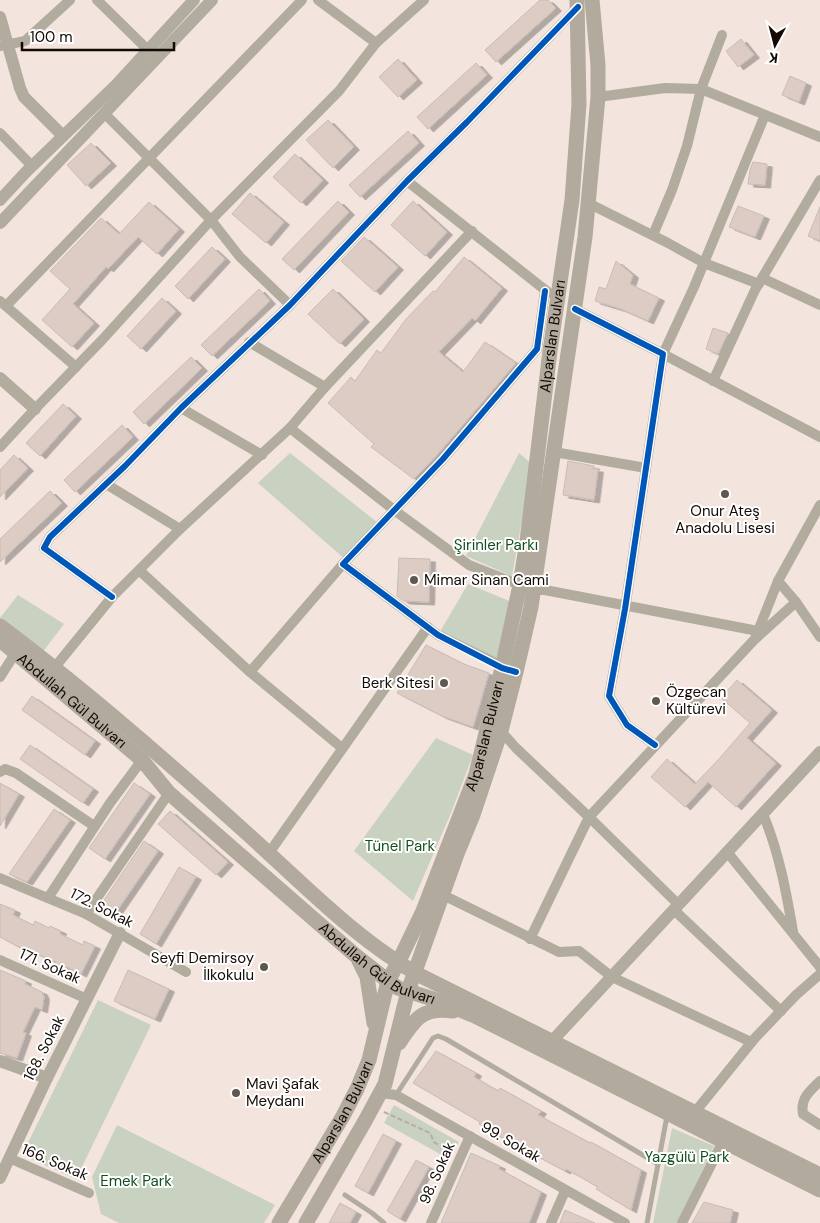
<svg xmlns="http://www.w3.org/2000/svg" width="820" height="1223" viewBox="0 0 820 1223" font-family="'DM Sans',sans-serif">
<defs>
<filter id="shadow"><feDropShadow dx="5.5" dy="3" stdDeviation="0" flood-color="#0004"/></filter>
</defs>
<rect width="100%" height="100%" fill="#f3e5de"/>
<!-- green -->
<g fill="#c9d1c0">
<path d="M290 453 378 523 346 560 258 483Z"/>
<path d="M519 453 532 464 512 576 466 556Z"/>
<path d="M468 584 512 602 495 663 438 635Z"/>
<path d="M18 595 64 624 42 653 0 622V618Z"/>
<path d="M436 738 473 755 451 813 413 901 354 851Z"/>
<path d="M98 1000 151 1025 76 1179 22 1155Z"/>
<path d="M394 1105 459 1142 449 1159 384 1123Z"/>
<path d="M117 1125 275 1205 264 1223H119L101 1214 92 1177Z"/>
<path d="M672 1128 714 1146 677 1223H653Z"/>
</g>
<!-- building -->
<g fill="#ddccc4" stroke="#c8bcb6" filter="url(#shadow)">
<path d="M540 0H548L556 8 496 62 485 50Z"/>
<path d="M741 39 754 55 738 67 726 51Z"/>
<path d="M398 59 417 80 398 97 379 77Z"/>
<path d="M476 63 487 75 428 129 417 117Z"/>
<path d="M790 76 806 83 799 102 782 95Z"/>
<path d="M328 120 354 147 333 168 306 140Z"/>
<path d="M408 131 419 143 360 197 349 185Z"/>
<path d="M91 143 111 163 86 186 67 165Z"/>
<path d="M295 154 323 180 301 203 273 177Z"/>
<path d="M753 162 767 164 765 185 748 184 750 170Z"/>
<path d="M250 193 284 222 266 243 232 214Z"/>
<path d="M338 201 349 212 294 270 282 259Z"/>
<path d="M413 201 447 232 425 256 391 225Z"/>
<path d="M149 202 179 229 157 254 138 237 108 269 106 267 73 304 94 323 72 347 42 320 70 289 50 271 101 218 119 234Z"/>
<path d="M738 206 764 216 755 237 729 227Z"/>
<path d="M820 207V241L808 236Z"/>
<path d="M364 237 398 267 375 292 341 261Z"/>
<path d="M212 247 225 259 188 299 175 286Z"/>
<path d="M464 257 502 288 475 321 472 318 439 352 463 372 485 342 516 363 438 454 414 479 371 447 374 444 328 403 351 377 355 381 377 350 381 353 406 319 433 291 435 292Z"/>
<path d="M616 261 633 275 630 284 659 298 648 321 621 309 595 301 599 287 606 289Z"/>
<path d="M259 289 270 301 212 356 201 345Z"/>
<path d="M333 289 364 319 340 344 308 314Z"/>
<path d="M162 298 176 311 141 349 127 336Z"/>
<path d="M713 328 728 333 718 354 706 349Z"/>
<path d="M191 357 202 368 144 424 133 412Z"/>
<path d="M63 404 76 416 40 456 26 443Z"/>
<path d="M122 425 133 437 75 492 64 480Z"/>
<path d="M14 455 28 468 0 497V470Z"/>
<path d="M568 461 594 466 593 469H598L594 500 563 495Z"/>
<path d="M50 491 62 503 0 562V539Z"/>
<path d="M399 558 430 559 429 602 404 601 397 596Z"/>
<path d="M426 645 464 664 489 673 473 727 442 716 397 693Z"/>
<path d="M737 680 772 710 747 738 776 763 736 807 708 782 685 807 651 777 667 759 695 784 719 759 750 723 721 698Z"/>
<path d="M32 696 95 741 85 755 22 710Z"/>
<path d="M30 745 93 789 83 803 20 759Z"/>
<path d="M0 783 19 794 0 826Z"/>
<path d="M134 783 150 794 105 859 89 848Z"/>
<path d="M54 809 70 820 27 882 11 875 9 874Z"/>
<path d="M170 811 228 862 216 875 158 824Z"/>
<path d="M144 841 158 851 114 915 100 906Z"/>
<path d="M179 867 196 877 156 944 140 934Z"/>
<path d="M0 904 15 910 13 915 33 925 35 921 49 928 50 926 61 931 60 934 83 945 84 941 95 946 81 974 67 967 65 970 55 965 56 962 33 952 32 954 0 937Z"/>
<path d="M0 970 26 981 25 984 42 992 44 997 42 1010 35 1007 23 1032 26 1033 17 1058 0 1053Z"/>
<path d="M128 970 169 989 155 1019 114 1001Z"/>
<path d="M436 1051 476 1073 474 1077 498 1091 500 1088 541 1111 538 1115 590 1143 591 1142 641 1170 631 1210 596 1189 598 1187 566 1169 565 1171 495 1134 479 1124 480 1122 413 1083Z"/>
<path d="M383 1134 396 1141 368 1193 355 1186Z"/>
<path d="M471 1153 500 1166 499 1169 541 1192 529 1223H441Z"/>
<path d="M416 1160 429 1167 400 1219 387 1211Z"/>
<path d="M704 1202 733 1210 730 1223H692Z"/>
<path d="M340 1203 356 1212 350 1223H329Z"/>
<path d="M565 1210 595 1223H560Z"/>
</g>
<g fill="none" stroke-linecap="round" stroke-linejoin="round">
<!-- path -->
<path stroke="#b5aea4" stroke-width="2" stroke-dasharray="5 2.5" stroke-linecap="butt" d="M384 1112 430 1133 434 1142 452 1154"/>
<!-- service -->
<g stroke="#b2ac9e" stroke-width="5">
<path d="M396 1095 433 1038 438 1036 446 1039 658 1164"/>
<path d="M345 1195 372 1213 384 1223"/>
<path d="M647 1223 667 1116"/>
</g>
<!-- minor -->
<g stroke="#b2ac9e" stroke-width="10">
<path d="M97 0 148 50"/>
<path d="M318 0 376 43"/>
<path d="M0 46 25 41 70 0"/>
<path d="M598 97 665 88 701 89 820 137"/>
<path d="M104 113 211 220 240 257 290 305"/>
<path d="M765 115 694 287 663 354 820 437"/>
<path d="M0 133 32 166"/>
<path d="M407 181 549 293"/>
<path d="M588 203 668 243 704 263 759 284"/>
<path d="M653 235 672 190 687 146 701 89 722 35"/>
<path d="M762 278 820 305"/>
<path d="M0 301 76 367"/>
<path d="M6 306 302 0"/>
<path d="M575 309 663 354 625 609 609 696 627 725 655 745"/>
<path d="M713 381 755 290 820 180"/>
<path d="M325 387 472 231"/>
<path d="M181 408 262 455"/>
<path d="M290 428 394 510 469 565 533 590H545L758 631"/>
<path d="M0 447 35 409 102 340 211 220 339 91 376 43 424 0"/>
<path d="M554 452 646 468"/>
<path d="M106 484 180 529"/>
<path d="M140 571 250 672 342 748"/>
<path d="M778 581 796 602 820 637"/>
<path d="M112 597 44 548 50 537 125 466 181 408 290 305 407 181 467 122 578 7"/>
<path d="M756 636 778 581 820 505"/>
<path d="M55 667 112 597 180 529 290 428 325 387 249 342"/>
<path d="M508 669 438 635 343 564 443 459 537 349 545 291"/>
<path d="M250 672 343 564"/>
<path d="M0 677 16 652"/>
<path d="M501 731 516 748 589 817 754 640 796 602"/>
<path d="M0 772 5 769 16 773 94 826"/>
<path d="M763 814C779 852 786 891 793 931"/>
<path d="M269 853 428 627"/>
<path d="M728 853 820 967"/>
<path d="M0 878 86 914 186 972"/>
<path d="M443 895 559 952 579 951 612 977 751 1042"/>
<path d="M48 898 110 803 142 760"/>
<path d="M674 910 781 1011"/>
<path d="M86 914 169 793"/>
<path d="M530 939 589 817 679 905"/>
<path d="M0 960 87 999"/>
<path d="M820 1081C810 1091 800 1098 803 1114L820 1125"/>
<path d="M381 1093 396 1095 625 1223"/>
<path d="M695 1112 755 1038 796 995 820 974"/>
<path d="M9 1158 89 1193"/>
<path d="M431 1223 470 1136"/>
<path d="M551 1223 565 1191"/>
<path d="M682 1223 723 1141"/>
</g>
<!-- tertiary -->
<g stroke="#b2ac9e" stroke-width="12">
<path d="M0 17 20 88 24 97 63 136"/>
<path d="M0 200 26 172 117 84 194 0"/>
<path d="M0 223 212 0"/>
<path d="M0 378 35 409"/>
<path d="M553 1040 820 752"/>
<path d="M0 1061 47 1078"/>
<path d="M0 1178 47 1078 120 933"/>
</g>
<!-- secondary -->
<g stroke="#b2aa9c" stroke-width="15">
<path d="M0 626C88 692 170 764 251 837 304 885 359 942 421 976L820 1175"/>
<path id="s1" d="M0 640 142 760 169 793 355 955 388 981 398 988 433 999 475 1016 820 1190"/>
<path d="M359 961 367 977 374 1023"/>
<path d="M399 1043C415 1019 422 1007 453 1011"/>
<path id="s2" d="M279 1223 343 1116 357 1089 369 1060 388 981 398 963 423 911 476 774 502 668 520 585 527 541 550 351 572 200 579 104 577 0"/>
<path d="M306 1223 365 1121 385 1084 408 991 457 854 473 815 501 731 516 672 531 607 585 237 598 97V65L592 0"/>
</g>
<!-- cycleway casing -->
<g stroke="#fff" stroke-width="9">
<g id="cycleway">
<path d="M575 309 663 354 625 609 609 696 627 725 655 745"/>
<path d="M112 597 44 548 50 537 125 466 181 408 290 305 407 181 467 122 578 7"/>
<path d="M516 672 502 668 438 635 343 564 443 459 537 349 545 291"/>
</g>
</g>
<!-- cycleway -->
<use href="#cycleway" stroke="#0057b8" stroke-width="6"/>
</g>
<!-- markers -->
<g fill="#615751" stroke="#fff" stroke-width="2">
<circle cx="725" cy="494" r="5"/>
<circle cx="414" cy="580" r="5"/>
<circle cx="444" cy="683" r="5"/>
<circle cx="656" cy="701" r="5"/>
<circle cx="264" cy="967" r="5"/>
<circle cx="236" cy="1093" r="5"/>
</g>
<g text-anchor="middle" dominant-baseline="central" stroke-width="4" stroke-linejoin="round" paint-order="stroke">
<!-- street labels -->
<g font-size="15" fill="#130a05" stroke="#fff">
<text stroke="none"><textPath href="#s2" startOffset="938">Alparslan Bulvarı</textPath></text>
<text stroke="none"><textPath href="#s1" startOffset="94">Abdullah Gül Bulvarı</textPath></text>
<text stroke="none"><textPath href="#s2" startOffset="532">Alparslan Bulvarı</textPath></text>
<text transform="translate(102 908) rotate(27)">172. Sokak</text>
<text stroke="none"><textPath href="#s1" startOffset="499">Abdullah Gül Bulvarı</textPath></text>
<text transform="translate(50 966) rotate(24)">171. Sokak</text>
<text transform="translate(44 1048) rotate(-63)">168. Sokak</text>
<text stroke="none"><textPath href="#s2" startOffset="128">Alparslan Bulvarı</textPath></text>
<text transform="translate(511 1142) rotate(30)">99. Sokak</text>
<text transform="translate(55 1162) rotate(23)">166. Sokak</text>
<text transform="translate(437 1173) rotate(-66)">98. Sokak</text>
</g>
<!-- poi labels -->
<g font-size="15" fill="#130a05" stroke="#fff" text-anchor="start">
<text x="725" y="511" text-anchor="middle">Onur Ateş<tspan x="725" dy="17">Anadolu Lisesi</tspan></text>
<text x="424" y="580">Mimar Sinan Cami</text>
<text x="434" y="683" text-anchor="end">Berk Sitesi</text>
<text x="666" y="692">Özgecan<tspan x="666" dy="17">Kültürevi</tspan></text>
<text x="254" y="958" text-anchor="end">Seyfi Demirsoy<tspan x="254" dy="17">İlkokulu</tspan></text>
<text x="246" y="1084">Mavi Şafak<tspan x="246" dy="17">Meydanı</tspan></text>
</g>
<!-- park labels -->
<g font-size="15" fill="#124f1f" stroke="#fff">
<text x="496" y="545">Şirinler Parkı</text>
<text x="400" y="846">Tünel Park</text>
<text x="687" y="1157">Yazgülü Park</text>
<text x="136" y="1181">Emek Park</text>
</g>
</g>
<!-- north arrow -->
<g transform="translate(775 45) rotate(187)" stroke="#ffffff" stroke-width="4" paint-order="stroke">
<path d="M0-4L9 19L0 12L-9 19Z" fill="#130a05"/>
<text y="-8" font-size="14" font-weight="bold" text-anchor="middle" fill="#130a05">K</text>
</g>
<!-- scale -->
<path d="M22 42v8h152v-8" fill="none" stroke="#130a05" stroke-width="2.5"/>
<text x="30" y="42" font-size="15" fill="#130a05" stroke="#ffffff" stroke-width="4" paint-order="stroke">100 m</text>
</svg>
